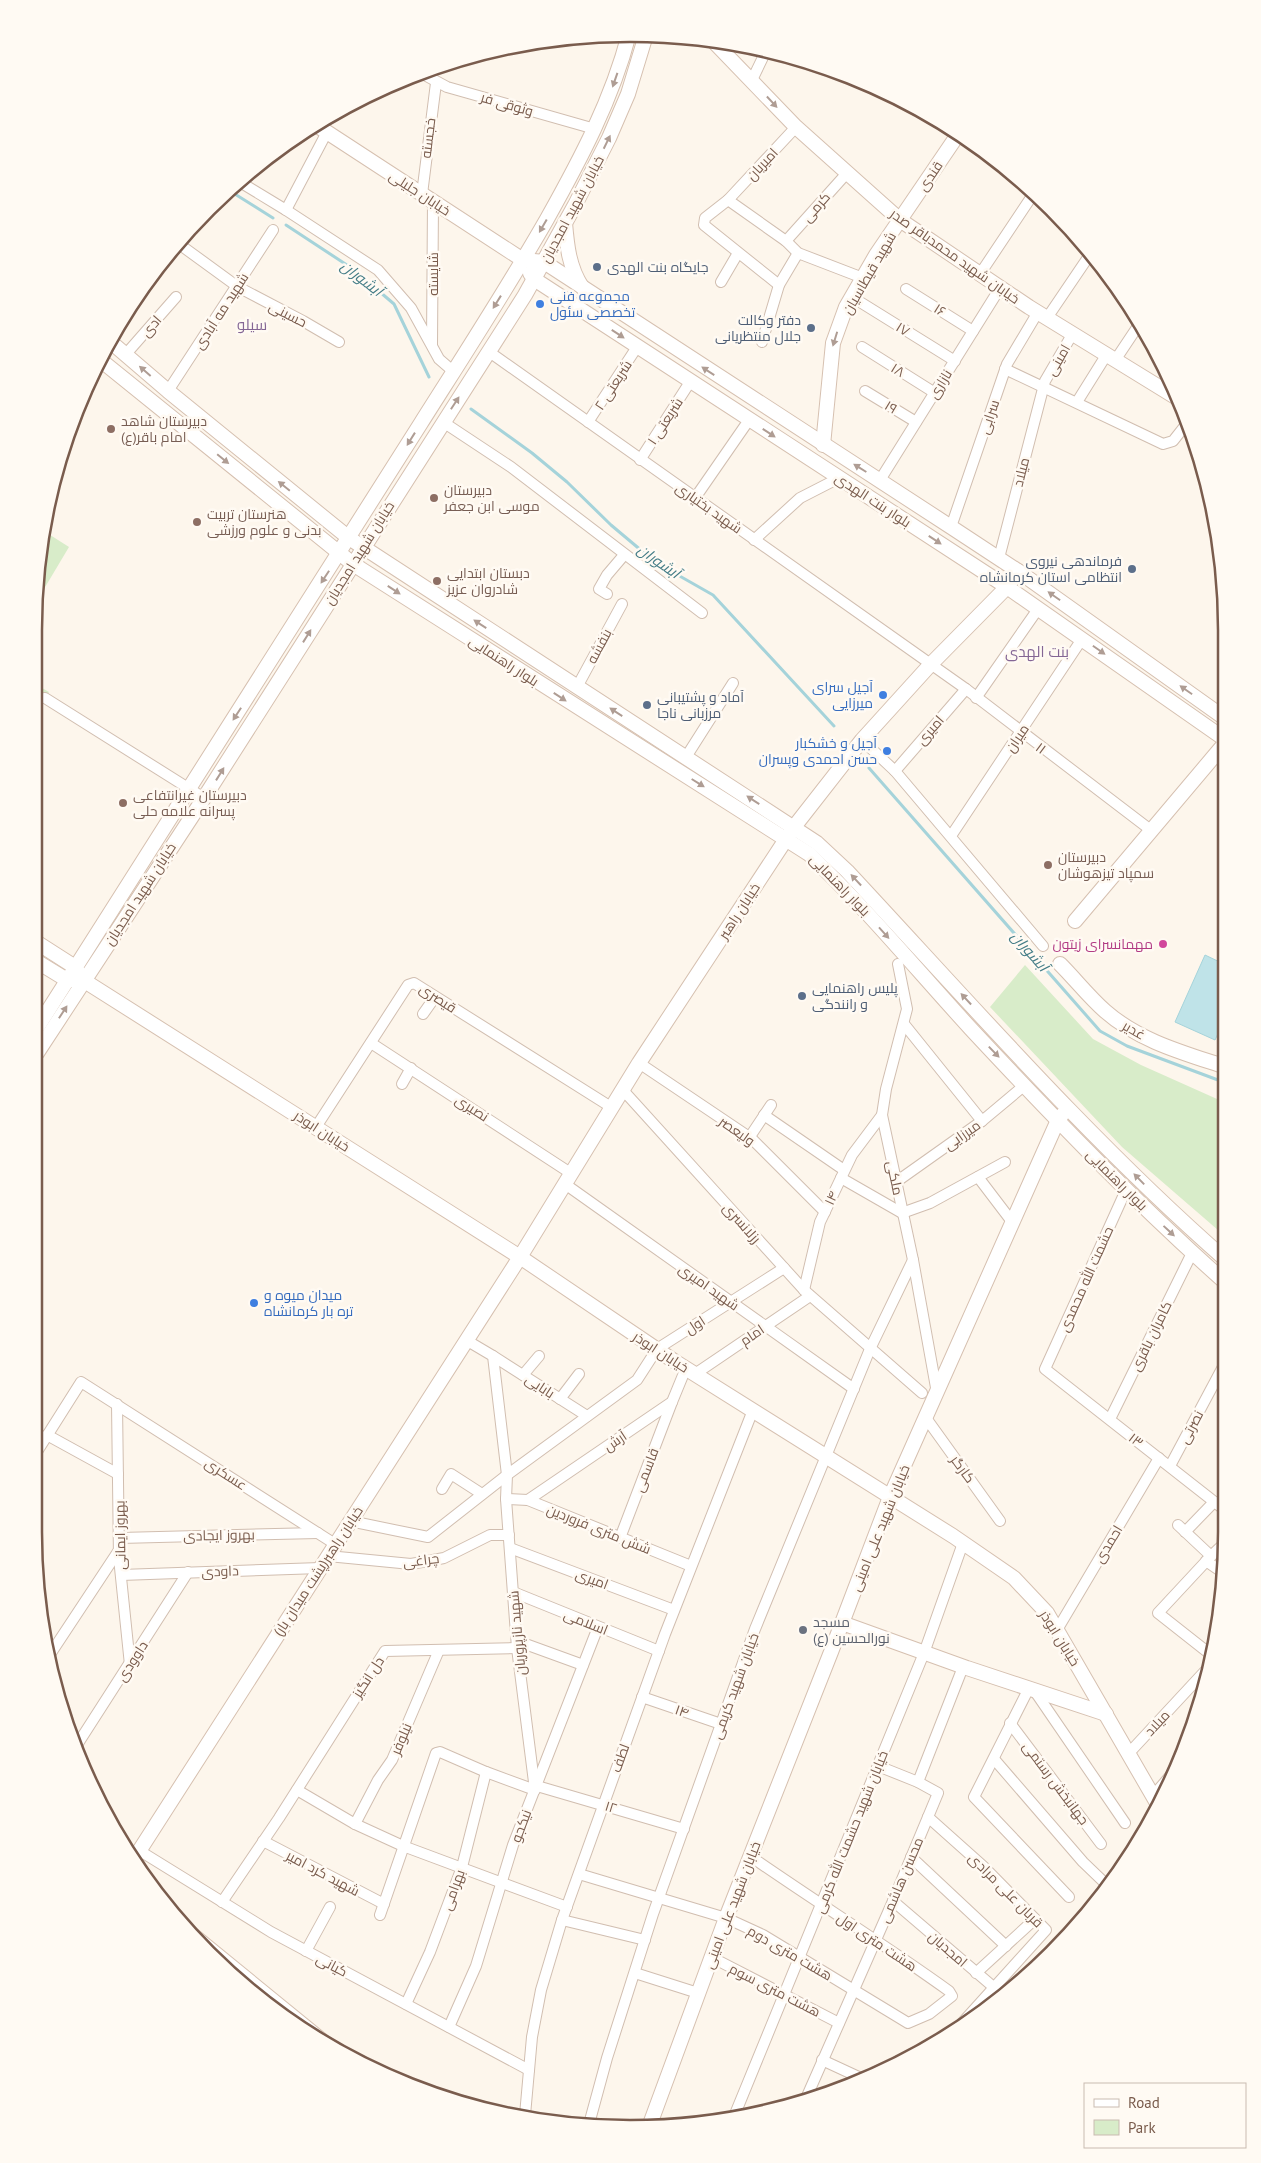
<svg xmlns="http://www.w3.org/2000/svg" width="1261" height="2163" viewBox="0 0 1261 2163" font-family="'PT Sans',Cairo,sans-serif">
<rect width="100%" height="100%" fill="#fdf6ec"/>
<!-- green -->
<g fill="#d8ecc9">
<path d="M47 533 69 547 35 604V591Z"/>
<path d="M35 684 49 692 36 714Z"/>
<path d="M1025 965 1093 1039 1141 1065 1226 1103V1237L1122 1147 990 1007Z"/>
</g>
<!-- water -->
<path fill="#bfe3e8" stroke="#a5d3da" d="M1205 955 1226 965V1017L1215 1040 1175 1022Z"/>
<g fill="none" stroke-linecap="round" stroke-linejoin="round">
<!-- stream -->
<g stroke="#a5d3da" stroke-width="3">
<path d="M230 191 273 218"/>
<path d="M286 225 353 269 394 304 429 377"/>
<path d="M471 409 532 453 567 482 611 525 655 562 713 595 834 726"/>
<path d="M869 768 1100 1031 1127 1046 1226 1083"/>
</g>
<!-- street casing -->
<g stroke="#d1beb0" stroke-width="12">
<g id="street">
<path d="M421 73 447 87 595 129"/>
<path d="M752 80 766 51"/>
<path d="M240 182 286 210 378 270 411 308 439 359 454 372"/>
<path d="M422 194 436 83"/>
<path d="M728 200 786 241 798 253 863 278"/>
<path d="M286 210 327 132"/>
<path d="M786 241 847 173"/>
<path d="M179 244 238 287 303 321 339 342"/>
<path d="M980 274 1034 193"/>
<path d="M721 282 738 253"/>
<path d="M779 285 704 225 705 218 728 200 796 127"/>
<path d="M906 289 973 331"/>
<path d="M852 297 955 361"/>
<path d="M1047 318 1089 256"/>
<path d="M762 342 779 285 798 253"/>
<path d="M432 345 433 201"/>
<path d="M862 347 935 393"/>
<path d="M488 351 966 689 1152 831"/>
<path d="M126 354 176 297"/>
<path d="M1116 359 1140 323"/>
<path d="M1005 369 1163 444 1173 441 1188 422"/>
<path d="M168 391 273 230"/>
<path d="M865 391 916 422"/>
<path d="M1077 402 1107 354"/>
<path d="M443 422 511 467 702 613"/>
<path d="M588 422 637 347"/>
<path d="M640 460 690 382"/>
<path d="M880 480 1000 288"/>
<path d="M695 498 749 420"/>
<path d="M951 527 1007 364 1038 312"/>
<path d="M754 540 800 498 839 478"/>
<path d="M999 558 1045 381 1073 333"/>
<path d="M607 594 599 589 607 575 624 555"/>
<path d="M577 687 622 604"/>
<path d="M45 698 204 798"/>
<path d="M976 698 1038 609"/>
<path d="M862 740 895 771 1043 946"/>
<path d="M686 757 733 683"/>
<path d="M895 771 966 689"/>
<path d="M951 836 1082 639"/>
<path d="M898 964 907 1009 886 1089 882 1115 913 1260 937 1393"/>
<path d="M423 1014 435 997"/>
<path d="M904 1024 982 1121"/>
<path d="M371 1043 572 1174"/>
<path d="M639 1063 752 1139 825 1212"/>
<path d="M402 1084 411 1068"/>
<path d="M622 1089 804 1290 922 1393"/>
<path d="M764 1115 844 1170"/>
<path d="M316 1127 408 985 414 983 611 1107"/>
<path d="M749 1138 771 1105"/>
<path d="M978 1177 1013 1223"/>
<path d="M841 1178 902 1213 930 1203 1005 1162"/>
<path d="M896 1182 982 1121 1025 1085"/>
<path d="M565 1184 854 1389"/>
<path d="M1126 1190 1045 1369 1226 1511"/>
<path d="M804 1290 820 1222 852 1155 882 1115"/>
<path d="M493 1356 587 1416"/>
<path d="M695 1374 810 1296"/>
<path d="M523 1375 539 1356"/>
<path d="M560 1399 579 1374"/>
<path d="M117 1404 119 1558 130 1665"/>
<path d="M926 1418 1000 1521"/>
<path d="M1110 1419 1192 1253"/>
<path d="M47 1435 118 1474"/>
<path d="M38 1450 81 1382 335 1544"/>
<path d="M1170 1466 1226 1361"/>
<path d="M442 1489 451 1474 482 1494"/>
<path d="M506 1499 528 1500 691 1566"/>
<path d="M528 1500 672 1402 686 1368"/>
<path d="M350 1521 428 1537 507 1475 637 1380 657 1349 784 1268"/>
<path d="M1178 1525 1211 1556 1158 1613 1210 1654"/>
<path d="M1185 1532 1214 1502"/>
<path d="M120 1538 318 1533"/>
<path d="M620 1538 672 1402"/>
<path d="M510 1548 674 1610"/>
<path d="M328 1556 411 1564 444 1558 490 1535H509"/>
<path d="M1211 1556 1226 1542"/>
<path d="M1206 1561 1225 1574"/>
<path d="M121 1575 320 1568"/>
<path d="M513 1592 659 1651"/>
<path d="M1057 1630 1159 1458"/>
<path d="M517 1641 583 1665"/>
<path d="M49 1656 119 1550"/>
<path d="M1029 1688 974 1797 1069 1897"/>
<path d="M1034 1690 1125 1823"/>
<path d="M642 1697 721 1724"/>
<path d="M1010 1723 1101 1844"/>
<path d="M75 1748 188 1572"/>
<path d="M1129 1753 1206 1670"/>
<path d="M994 1759 1083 1862 1109 1887"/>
<path d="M918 1782 963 1667"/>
<path d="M537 1786 684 1829"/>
<path d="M297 1790 355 1824 403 1846 567 1907"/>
<path d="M1153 1796 1171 1775"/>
<path d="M928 1817 984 1867 1046 1930 952 2034"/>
<path d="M355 1824 378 1780 392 1760 439 1650"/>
<path d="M263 1841 384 1904"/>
<path d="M140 1851 271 1932 529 2070"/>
<path d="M911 1857 1006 1946"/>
<path d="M579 1874 726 1918 763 1935 908 2023 929 2014 952 1996 949 1991C884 1944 816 1902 750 1856"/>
<path d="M893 1901 1004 1996"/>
<path d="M222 1902 279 1818 385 1651 517 1648"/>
<path d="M380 1915 436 1753 440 1752 486 1772 535 1790 517 1648 506 1499 507 1475 493 1356 466 1340"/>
<path d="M562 1920 645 1940"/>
<path d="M306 1951 330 1907"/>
<path d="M711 1957 839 2023"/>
<path d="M635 1973 698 1993"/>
<path d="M976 1973 1035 1919"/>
<path d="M406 2004 430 1952 462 1867 486 1772"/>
<path d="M449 2027 476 1966 513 1845 598 1627"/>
<path d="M822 2060 863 2079"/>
<path d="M804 2103 893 1901 938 1793 918 1782 878 1766"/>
<path d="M525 2115 532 2037 541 1990 562 1920 665 1634 753 1410"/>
<path d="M733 2119 924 1653 963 1543"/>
<path d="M589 2124 607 2058 653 1914 755 1629 870 1349 913 1260"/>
</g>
</g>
<!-- secondary casing -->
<g stroke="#d6c0b0" stroke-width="16">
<g id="secondary">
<path d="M714 42 796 127 900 220 1029 307 1177 398"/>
<path d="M316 125 523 260 544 262 951 527 1018 571 1226 719"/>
<path d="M565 223C567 246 569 267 582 287"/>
<path d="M530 273 534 279 1007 587 1226 740"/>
<path d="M112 343 168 391 349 538 817 843 847 871C970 1003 1090 1141 1226 1260"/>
<path d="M103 362 353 564 809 854C867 909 917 970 971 1029 1053 1117 1136 1203 1226 1283"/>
<path d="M823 445 833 343 846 307 876 255 959 133"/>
<path d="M1075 921 1226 742"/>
<path d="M36 942 75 967 83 980 520 1257 674 1361 953 1536 1014 1578 1047 1613 1157 1803"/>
<path d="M36 961 67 980H75"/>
<path d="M1060 964C1075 979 1089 997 1105 1011 1139 1041 1184 1053 1226 1067"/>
<path d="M37 1028C165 826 295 625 421 423 464 355 507 289 547 219 580 160 612 100 629 34"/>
<path d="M37 1053 204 798 525 295 575 205 609 138 628 94 646 35"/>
<path d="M842 1623 967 1668 1106 1714"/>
<path d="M134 1859 520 1257 639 1063 794 827 862 740 930 665 1007 587 1018 571"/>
<path d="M189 1932 330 2047"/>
<path d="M649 2127 726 1918 831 1652 890 1497 1058 1120 1062 1115"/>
</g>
</g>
<!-- street -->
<use href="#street" stroke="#fff" stroke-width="10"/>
<!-- secondary -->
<use href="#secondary" stroke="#fff" stroke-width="14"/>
</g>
<!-- one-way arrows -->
<defs><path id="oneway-solid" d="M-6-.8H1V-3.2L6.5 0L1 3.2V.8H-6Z" transform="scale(1.25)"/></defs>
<g fill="#af9d94">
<use href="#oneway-solid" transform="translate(615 80) rotate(109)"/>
<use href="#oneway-solid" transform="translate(772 102) rotate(47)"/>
<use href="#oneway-solid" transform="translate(607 142) rotate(-64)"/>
<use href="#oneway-solid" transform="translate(543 226) rotate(120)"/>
<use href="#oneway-solid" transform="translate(497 302) rotate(122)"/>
<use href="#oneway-solid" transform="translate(618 334) rotate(33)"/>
<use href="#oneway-solid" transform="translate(835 339) rotate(107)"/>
<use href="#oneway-solid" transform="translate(145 371) rotate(-139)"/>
<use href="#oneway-solid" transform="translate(708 371) rotate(-147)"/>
<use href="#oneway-solid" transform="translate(455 403) rotate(-57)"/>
<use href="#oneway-solid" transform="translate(769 433) rotate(33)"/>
<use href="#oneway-solid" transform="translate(411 439) rotate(122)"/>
<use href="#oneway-solid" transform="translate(223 459) rotate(39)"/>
<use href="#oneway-solid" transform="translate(860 468) rotate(-148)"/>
<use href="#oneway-solid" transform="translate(284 486) rotate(-141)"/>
<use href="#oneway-solid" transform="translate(935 540) rotate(33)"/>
<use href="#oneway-solid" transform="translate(325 577) rotate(123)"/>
<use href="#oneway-solid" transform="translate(394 590) rotate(33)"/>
<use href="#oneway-solid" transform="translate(1054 596) rotate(-145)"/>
<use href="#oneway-solid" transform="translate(480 624) rotate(-147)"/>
<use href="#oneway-solid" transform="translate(307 636) rotate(-58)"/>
<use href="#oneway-solid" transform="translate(1099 650) rotate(35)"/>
<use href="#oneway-solid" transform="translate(1186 690) rotate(-145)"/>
<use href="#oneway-solid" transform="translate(560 697) rotate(33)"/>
<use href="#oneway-solid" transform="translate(616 712) rotate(-147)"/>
<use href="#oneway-solid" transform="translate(237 714) rotate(123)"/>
<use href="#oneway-solid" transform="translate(220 774) rotate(-58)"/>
<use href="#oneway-solid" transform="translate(698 783) rotate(32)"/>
<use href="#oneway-solid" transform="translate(753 800) rotate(-147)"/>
<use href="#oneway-solid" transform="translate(856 880) rotate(-133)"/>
<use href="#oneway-solid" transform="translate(884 933) rotate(48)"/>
<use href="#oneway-solid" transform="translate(966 999) rotate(-133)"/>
<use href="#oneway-solid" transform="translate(63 1012) rotate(-57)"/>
<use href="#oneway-solid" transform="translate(994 1052) rotate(46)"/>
<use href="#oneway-solid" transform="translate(1139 1179) rotate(-134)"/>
<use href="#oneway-solid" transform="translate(1169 1231) rotate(43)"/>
</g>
<!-- markers -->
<g fill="#5c6f8a" stroke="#fffaf3" stroke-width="2">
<circle cx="597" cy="267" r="5"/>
<circle cx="811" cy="328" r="5"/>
<circle cx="1132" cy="569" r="5"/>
<circle cx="647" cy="705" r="5"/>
<circle cx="802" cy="996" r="5"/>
</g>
<g fill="#3f7fe0" stroke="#fffaf3" stroke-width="2">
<circle cx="540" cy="304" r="5"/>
<circle cx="883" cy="695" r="5"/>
<circle cx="887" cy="751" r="5"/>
<circle cx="254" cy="1303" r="5"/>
</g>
<g fill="#8d6e63" stroke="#fffaf3" stroke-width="2">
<circle cx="111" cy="429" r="5"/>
<circle cx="434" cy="498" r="5"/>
<circle cx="197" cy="522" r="5"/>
<circle cx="437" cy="581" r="5"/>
<circle cx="123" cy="803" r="5"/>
<circle cx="1048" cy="865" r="5"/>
</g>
<circle fill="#d1479c" stroke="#fffaf3" stroke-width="2" cx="1163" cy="944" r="5"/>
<circle fill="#6b7280" stroke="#fffaf3" stroke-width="2" cx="803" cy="1630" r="5"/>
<g text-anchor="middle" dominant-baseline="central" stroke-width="5" stroke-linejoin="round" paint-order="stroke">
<!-- street labels -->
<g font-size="14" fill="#7a5c4d" stroke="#fffaf3">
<text transform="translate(507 104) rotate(16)">وثوقی فر</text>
<text transform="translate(428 138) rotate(-83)">خجسته</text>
<text transform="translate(762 164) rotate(-47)">امیریان</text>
<text transform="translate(930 176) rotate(-56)">قندی</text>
<text transform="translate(420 193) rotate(33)">خیابان جلیلی</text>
<text transform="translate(816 207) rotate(-49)">کرمی</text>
<text transform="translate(572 209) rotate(-62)">خیابان شهید امجدیان</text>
<text transform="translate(955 256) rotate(35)">خیابان شهید محمدباقر صدر</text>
<text transform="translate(869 273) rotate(-60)">شهید قیطاسیان</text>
<text transform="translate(433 274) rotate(-90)">شایسته</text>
<text transform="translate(940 310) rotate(32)">۱۶</text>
<text transform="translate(221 311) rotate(-57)">شهید مه آبادی</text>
<text transform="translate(288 314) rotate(27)">حسینی</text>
<text transform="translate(151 326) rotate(-49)">ادی</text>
<text transform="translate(903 329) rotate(32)">۱۷</text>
<text transform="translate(1058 360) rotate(-60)">امینی</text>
<text transform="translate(898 370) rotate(32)">۱۸</text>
<text transform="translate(940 384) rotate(-58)">نازاری</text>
<text transform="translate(613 385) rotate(-57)">شریعتی ۲</text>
<text transform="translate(891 407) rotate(31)">۱۹</text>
<text transform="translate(989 417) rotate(-71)">سرابی</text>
<text transform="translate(665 421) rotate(-57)">شریعتی ۱</text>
<text transform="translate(1021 472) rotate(-76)">میلاد</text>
<text transform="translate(873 500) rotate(33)">بلوار بنت الهدی</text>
<text transform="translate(709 508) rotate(35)">شهید بختیاری</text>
<text transform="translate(359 553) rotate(-58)">خیابان شهید امجدیان</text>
<text transform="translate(599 646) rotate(-62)">بنفشه</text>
<text transform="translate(504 661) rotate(33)">بلوار راهنمایی</text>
<text transform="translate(930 730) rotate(-49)">امیری</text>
<text transform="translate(1017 738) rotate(-56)">میران</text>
<text transform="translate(1041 748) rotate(37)">۱۱</text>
<text transform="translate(840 885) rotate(46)">بلوار راهنمایی</text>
<text transform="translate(140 894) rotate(-57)">خیابان شهید امجدیان</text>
<text transform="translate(739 911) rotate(-57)">خیابان راهبر</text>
<text transform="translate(438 998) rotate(33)">قیصری</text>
<text transform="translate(1134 1030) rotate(30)">غدیر</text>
<text transform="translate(472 1108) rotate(33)">نصیری</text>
<text transform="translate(322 1131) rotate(33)">خیابان ابوذر</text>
<text transform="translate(737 1131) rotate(35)">ولیعصر</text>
<text transform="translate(962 1135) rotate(-35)">میرزایی</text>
<text transform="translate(895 1178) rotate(78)">ملکی</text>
<text transform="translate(1117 1180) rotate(45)">بلوار راهنمایی</text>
<text transform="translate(831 1198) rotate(-65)">۱۴</text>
<text transform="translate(742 1223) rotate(48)">رزلانسری</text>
<text transform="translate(1086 1279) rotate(-66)">حشمت الله محمدی</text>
<text transform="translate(709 1287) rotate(35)">شهید امیری</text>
<text transform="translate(695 1325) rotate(-33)">اول</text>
<text transform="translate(752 1335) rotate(-34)">امام</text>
<text transform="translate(1151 1336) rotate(-64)">کامران باقری</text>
<text transform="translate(661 1352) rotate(33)">خیابان ابوذر</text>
<text transform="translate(540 1386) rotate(33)">بابایی</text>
<text transform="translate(1191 1427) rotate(-62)">نصرتی</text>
<text transform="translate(1136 1440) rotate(38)">۱۳</text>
<text transform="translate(615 1441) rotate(-34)">آرش</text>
<text transform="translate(963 1469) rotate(54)">کارگر</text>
<text transform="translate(646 1470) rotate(-69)">قاسمی</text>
<text transform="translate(226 1474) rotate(33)">عسکری</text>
<text transform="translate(880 1528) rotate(-68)">خیابان شهید علی امینی</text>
<text transform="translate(599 1529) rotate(22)">شش متری فروردین</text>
<text transform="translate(120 1535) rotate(-91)">بهروز ایمانی</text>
<text transform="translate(219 1535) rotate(-1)">بهروز ایجادی</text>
<text transform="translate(1108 1544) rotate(-59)">احمدی</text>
<text transform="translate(421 1560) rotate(-7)">چراغی</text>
<text transform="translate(220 1571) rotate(-2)">داودی</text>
<text transform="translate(318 1571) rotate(-57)">خیابان راهبر(پشت میدان بار)</text>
<text transform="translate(592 1579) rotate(21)">امیری</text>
<text transform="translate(586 1622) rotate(22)">اسلامی</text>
<text transform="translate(517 1633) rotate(-95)">شهید نازپروریان</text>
<text transform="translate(1060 1638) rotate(58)">خیابان ابوذر</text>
<text transform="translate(132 1661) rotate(-57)">داوودی</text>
<text transform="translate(368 1677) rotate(-57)">دل انگیز</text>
<text transform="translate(735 1686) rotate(-70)">خیابان شهید کریمی</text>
<text transform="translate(682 1711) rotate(19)">۱۴</text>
<text transform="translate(1157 1723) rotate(-47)">میلاد</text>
<text transform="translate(401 1739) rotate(-67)">نیلوفر</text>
<text transform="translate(620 1758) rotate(-70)">لطف</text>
<text transform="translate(1056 1783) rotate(53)">جهانبخش رستمی</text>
<text transform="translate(611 1807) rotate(17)">۱۲</text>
<text transform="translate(521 1826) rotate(-69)">نیکجو</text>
<text transform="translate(851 1832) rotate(-68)">خیابان شهید حشمت الله کرمی</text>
<text transform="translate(323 1873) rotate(28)">شهید کرد امیر</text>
<text transform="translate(901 1880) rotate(-67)">محسن هاشمی</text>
<text transform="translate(453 1890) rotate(-70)">بهرامی</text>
<text transform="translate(1006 1890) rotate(45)">قربان علی مرادی</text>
<text transform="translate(732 1905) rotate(-69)">خیابان شهید علی امینی</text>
<text transform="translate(877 1942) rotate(34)">هشت متری اول</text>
<text transform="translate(948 1949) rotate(41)">امجدیان</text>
<text transform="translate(790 1953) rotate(30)">هشت متری دوم</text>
<text transform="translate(332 1965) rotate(28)">کیانی</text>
<text transform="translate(775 1990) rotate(27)">هشت متری سوم</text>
</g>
<!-- service labels -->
<g font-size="14" fill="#4e5e75" stroke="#fffaf3" text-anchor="start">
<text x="607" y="267">جایگاه بنت الهدی</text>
<text x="801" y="320" text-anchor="end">دفتر وکالت<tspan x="801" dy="16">جلال منتظریانی</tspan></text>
<text x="1122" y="561" text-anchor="end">فرماندهی نیروی<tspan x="1122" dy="16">انتظامی استان کرمانشاه</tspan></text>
<text x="657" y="697">آماد و پشتیبانی<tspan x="657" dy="16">مرزبانی ناجا</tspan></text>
<text x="812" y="988">پلیس راهنمایی<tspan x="812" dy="16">و رانندگی</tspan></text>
</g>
<!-- shop labels -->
<g font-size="14" fill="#366cbe" stroke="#fffaf3" text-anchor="start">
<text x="550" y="296">مجموعه فنی<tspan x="550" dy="16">تخصصی سئول</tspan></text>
<text x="873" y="687" text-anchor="end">آجیل سرای<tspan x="873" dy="16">میرزایی</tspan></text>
<text x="877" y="743" text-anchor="end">آجیل و خشکبار<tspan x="877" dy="16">حسن احمدی وپسران</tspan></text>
<text x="264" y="1295">میدان میوه و<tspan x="264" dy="16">تره بار کرمانشاه</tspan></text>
</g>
<!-- education labels -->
<g font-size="14" fill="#785e54" stroke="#fffaf3" text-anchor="start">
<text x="121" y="421">دبیرستان شاهد<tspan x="121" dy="16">امام باقر(ع)</tspan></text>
<text x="444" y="490">دبیرستان<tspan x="444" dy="16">موسی ابن جعفر</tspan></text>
<text x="207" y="514">هنرستان تربیت<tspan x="207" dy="16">بدنی و علوم ورزشی</tspan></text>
<text x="447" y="573">دبستان ابتدایی<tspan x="447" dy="16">شادروان عزیز</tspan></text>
<text x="133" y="795">دبیرستان غیرانتفاعی<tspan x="133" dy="16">پسرانه علامه حلی</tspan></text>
<text x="1058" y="857">دبیرستان<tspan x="1058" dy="16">سمپاد تیزهوشان</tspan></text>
</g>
<!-- hotel labels -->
<g font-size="14" fill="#b23c85" stroke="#fffaf3" text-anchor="end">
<text x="1153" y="944">مهمانسرای زیتون</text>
</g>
<!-- worship labels -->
<g font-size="14" fill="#5b616d" stroke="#fffaf3" text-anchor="start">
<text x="813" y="1622">مسجد<tspan x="813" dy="16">نورالحسین (ع)</tspan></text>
</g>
<!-- water labels -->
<g font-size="15" font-style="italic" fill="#437c86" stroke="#fffaf3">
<text transform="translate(362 278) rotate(38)">آبشوران</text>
<text transform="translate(659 561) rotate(35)">آبشوران</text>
<text transform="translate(1030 951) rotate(49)">آبشوران</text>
</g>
<!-- neighbourhood labels -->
<g font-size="15" fill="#846695" stroke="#fffaf3">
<text x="252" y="324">سیلو</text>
<text x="1037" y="651">بنت الهدی</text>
</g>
</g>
<!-- crop -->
<path d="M0 0H1261V2163H0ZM630 42H630A588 588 0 0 1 1218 630V1532A588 588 0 0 1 630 2120H630A588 588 0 0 1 42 1532V630A588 588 0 0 1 630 42Z" fill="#fffaf3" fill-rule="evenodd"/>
<path fill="none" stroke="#7a5c4d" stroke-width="2.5" d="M630 42H630A588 588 0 0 1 1218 630V1532A588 588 0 0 1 630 2120H630A588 588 0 0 1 42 1532V630A588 588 0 0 1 630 42Z"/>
<!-- legend -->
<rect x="1084" y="2083" width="162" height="65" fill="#fffaf3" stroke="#cabbb1"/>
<rect x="1094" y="2099" width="25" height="8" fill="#ffffff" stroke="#cabbb1"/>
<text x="1128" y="2108" font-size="15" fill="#7a5c4d">Road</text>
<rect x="1094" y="2120" width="25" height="15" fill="#d8ecc9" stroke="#cabbb1"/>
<text x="1128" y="2133" font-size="15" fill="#7a5c4d">Park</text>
</svg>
